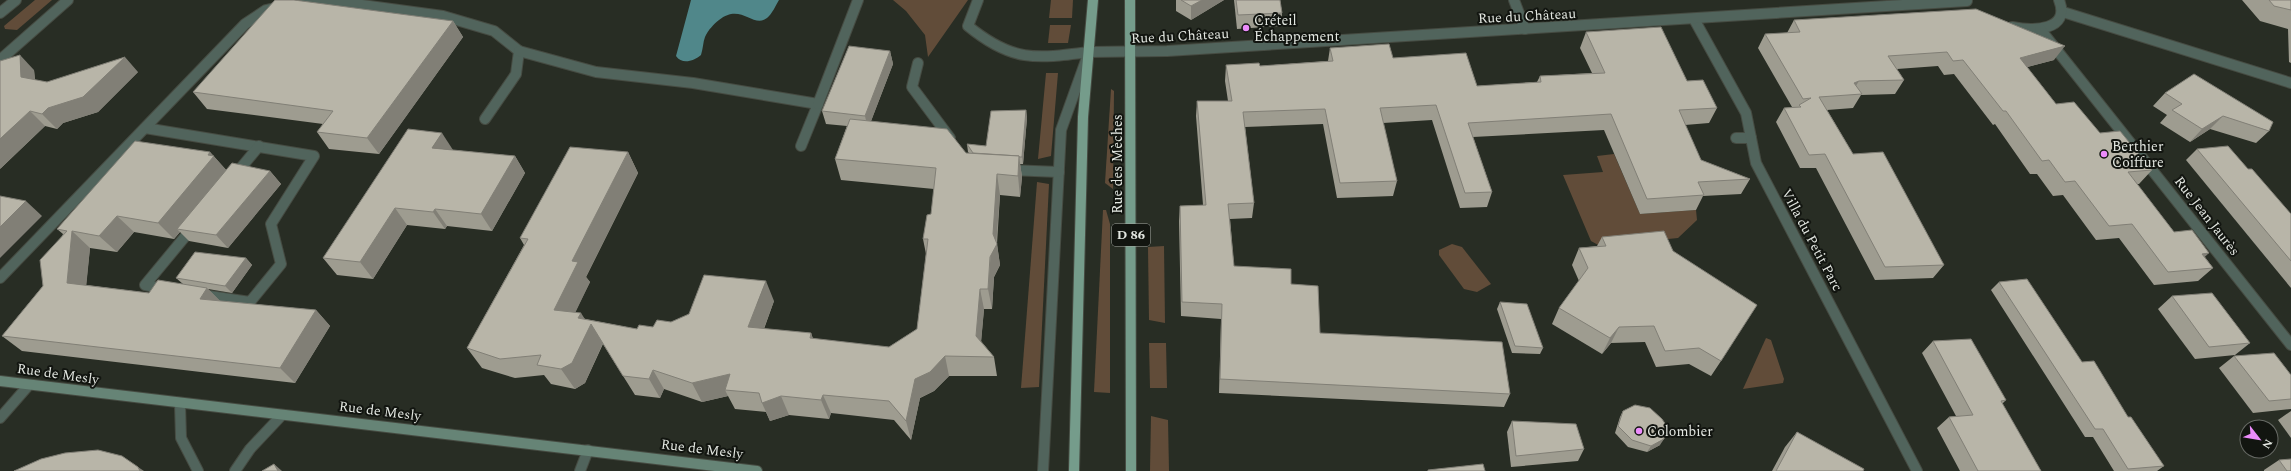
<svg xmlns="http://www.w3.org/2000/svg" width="2291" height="471" viewBox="0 0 2291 471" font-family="Spectral,serif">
<rect width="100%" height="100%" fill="#282d24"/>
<!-- green -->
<g fill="#614c39">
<path d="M35 0H52L17 30 5 29 4 26Z"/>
<path d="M893 0H968L928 57 925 35 906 11Z"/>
<path d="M1051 0H1073L1072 18H1049Z"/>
<path d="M1050 25H1071L1068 43H1048Z"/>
<path d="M1046 73H1058L1051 156 1038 159Z"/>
<path d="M1111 89 1114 91 1113 189 1105 183Z"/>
<path d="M1614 154 1640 214 1696 210 1697 220 1678 238 1600 246 1591 241 1563 175 1603 172 1597 156Z"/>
<path d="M1037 182 1049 184 1039 387 1021 388Z"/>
<path d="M1103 210H1106L1110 224V393L1094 392Z"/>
<path d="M1452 244 1462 247 1491 284 1477 292 1464 289 1439 255V250Z"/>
<path d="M1164 246 1165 323 1149 320 1148 247Z"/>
<path d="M1766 338 1771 340 1784 379 1783 383 1743 389Z"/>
<path d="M1149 343H1166L1167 388H1150Z"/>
<path d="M1151 416 1168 420 1169 471H1150Z"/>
</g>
<!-- water -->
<path fill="#50878a" d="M691 0H779C776 5 772 14 767 18 753 29 741 2 719 20 714 24 708 30 705 37 703 42 703 49 701 55 694 61 682 65 676 56Z"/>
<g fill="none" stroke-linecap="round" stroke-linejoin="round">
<!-- lane casing -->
<g stroke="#464b42" stroke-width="12">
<g id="lane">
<path d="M978 0 968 26C1012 62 1035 59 1089 52L1061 130 1043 471"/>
<path d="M1514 0 1525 29"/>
<path d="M305 3 340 2 443 16 494 31 519 51 516 74 485 119"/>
<path d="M0 13 16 0"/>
<path d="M519 51 596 72 693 83 818 104 801 146"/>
<path d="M918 63 912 87 950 138"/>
<path d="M818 104 858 0"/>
<path d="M145 128 314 156 271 224 281 264 250 302 203 295"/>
<path d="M1736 138H1751"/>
<path d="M1007 170 1059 172"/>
<path d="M235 175 259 146"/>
<path d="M0 278 245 24 266 10 279 7"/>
<path d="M165 289 145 285 193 227"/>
<path d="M180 404 181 438 198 471"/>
<path d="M235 471 250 449 281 416"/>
<path d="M580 471 588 450"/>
</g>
</g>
<!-- street casing -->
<g stroke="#464b42" stroke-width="12">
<g id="street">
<path d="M2063 12 2291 83"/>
<path d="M1694 19 1746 113 1756 163 1917 471"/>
<path d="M2012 27C2033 31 2071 31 2059 0"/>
<path d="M2040 29 2291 345"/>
<path d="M1089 52 1167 51 1967 1"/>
<path d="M0 60 68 0"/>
<path d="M0 418 28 386"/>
</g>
</g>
<!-- secondary casing -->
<g stroke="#464b42" stroke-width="12">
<path id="secondary" d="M0 381 757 471"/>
</g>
<!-- primary casing -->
<g stroke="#464b42" stroke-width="12">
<g id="primary">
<path d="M1130 0 1131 471"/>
<path d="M1074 471 1083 117 1093 0"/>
</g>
</g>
<!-- lane -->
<use href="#lane" stroke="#51645c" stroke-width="10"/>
<!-- street -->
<use href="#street" stroke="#51645c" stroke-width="10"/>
<!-- secondary -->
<use href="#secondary" stroke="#668476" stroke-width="10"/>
<!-- primary -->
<use href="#primary" stroke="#759c8b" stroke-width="10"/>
</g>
<!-- wall -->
<g fill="#9e9c90">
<path d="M1176 0H1224L1191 20 1176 11Z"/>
<path d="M1234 0H1280L1282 13 1281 26 1237 29Z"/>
<path d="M2242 0H2291V63L2289 62 2288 29 2260 21Z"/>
<path d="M1794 20 2054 60 2027 67 2056 104 2100 133 2152 170 2139 184H2137L2174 232 2205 257 2213 268 2198 281 2154 285 2119 238 2096 240 2063 195 2053 196 2037 174H2030L1995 124 1993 125 1954 74 1944 75 1938 66 1897 69 1904 80 1895 94 1861 95 1853 108 1827 110 1853 154 1944 265 1933 278 1875 280 1816 168H1800L1776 122 1784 108 1792 107 1758 48 1765 34 1787 33Z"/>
<path d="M453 21 463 37 379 154 329 149 317 132 323 124 207 109 193 92Z"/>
<path d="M1586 32 1687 81 1717 108 1709 123 1685 125 1701 160 1750 179 1741 194 1703 196 1696 210 1640 214 1604 130 1473 137 1492 192 1487 207 1460 208 1432 120 1383 123 1397 181 1393 196 1337 198 1323 124 1245 127 1254 203 1252 218 1230 219 1234 266 1291 284 1320 333 1510 394 1504 407 1219 393 1221 319 1181 316 1179 221 1180 206 1203 205 1196 116 1197 101H1228L1225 81 1226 65 1260 66 1328 61 1330 48 1393 58 1477 86 1537 82 1540 76 1592 73 1580 48Z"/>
<path d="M890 51 893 64 871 121 966 153H969L968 152 967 144 986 146 1026 110 1027 118 1023 164H1020L1022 177 1020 197 1000 195 997 244 1000 265 994 277 992 309H984L981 341 994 357 997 376H949L934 391 920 398 911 440 894 420 831 413 829 419 789 415 770 421 766 412 735 409 728 396 702 402 664 389 660 398 635 395 603 344 585 383 575 389 551 384 544 375 515 378 482 368 467 348 524 245 520 238 628 152 638 173 586 277 590 282 575 312 585 319 637 329 653 327 671 322 774 301 764 329 811 333 813 339 889 347 917 329 926 254 923 239 931 214 934 189 841 180 835 159 847 126 826 124 822 111Z"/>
<path d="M34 70 35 80 47 82 138 72 98 112 63 123 57 129 45 126 0 169Z"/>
<path d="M2165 93 2269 131 2256 143 2210 129 2190 142 2160 123 2167 115 2153 106Z"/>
<path d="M2197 149 2248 169 2291 214V288L2186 160Z"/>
<path d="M453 150 515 156 525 173 492 231 447 226 445 229 407 225 373 279 337 275 323 258Z"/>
<path d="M210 152 226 170 270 171 281 184 228 248 189 241 180 232 174 239 134 232 117 252 90 248 86 285 149 293 183 284 176 278 246 258 252 265 232 293 208 289 220 301 316 310 330 326 295 383 22 351 2 336 43 286 63 234 57 229Z"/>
<path d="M1602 237 1721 361 1711 376 1689 364 1656 367 1645 342 1611 343 1602 354 1552 324 1559 308 1579 281 1572 265 1579 248 1597 246Z"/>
<path d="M1999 282 2082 362 2128 417 2164 466 2157 471H2114L2093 437H2085L1991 290Z"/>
<path d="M2172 296 2250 343 2235 355 2195 359 2158 309Z"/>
<path d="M1500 302 1543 348 1540 354 1512 353 1497 309Z"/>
<path d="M1933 341 2006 400 2002 404 2041 471H1960L1937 428 1949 417 1956 416 1922 353Z"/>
<path d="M2234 356 2291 375V409L2253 413 2219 368Z"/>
<path d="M1623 411 1660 445 1647 452 1628 447 1615 433 1620 417Z"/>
<path d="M2291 411V438L2278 420Z"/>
<path d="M1512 421 1584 449 1578 461 1511 467 1507 432Z"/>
<path d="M1797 432 1863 471H1772L1785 447Z"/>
<path d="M2279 460 2291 471H2264V470Z"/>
</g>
<!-- shaded-wall -->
<g fill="#817f76">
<path d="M1202 0H1224L1191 20V6Z"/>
<path d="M453 21 463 37 379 154 367 138Z"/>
<path d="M2065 46 2054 60 2009 72 2020 58Z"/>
<path d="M890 51 893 64 868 129 865 116Z"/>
<path d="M20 55 34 70 36 92 21 77Z"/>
<path d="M125 57 138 72 98 112 63 123 57 129 42 114 48 108Z"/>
<path d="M1859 81 1850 95 1854 83Z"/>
<path d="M1026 110 1027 118 1023 164 1022 157Z"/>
<path d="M30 111 45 126 0 169V139Z"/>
<path d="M2223 116 2210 129 2190 142 2202 129Z"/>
<path d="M442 133 453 150 432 148Z"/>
<path d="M210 152 229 173 177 229 180 232 174 239 158 223Z"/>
<path d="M628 152 638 173 586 277 590 282 567 330 554 310 572 261Z"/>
<path d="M515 156 525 173 492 231 481 214Z"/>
<path d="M1019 156 1022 177 1020 197 1018 176Z"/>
<path d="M270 171 281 184 228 248 216 235Z"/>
<path d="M997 174 1000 195 996 245 997 244 1000 265 994 277 992 309 988 289Z"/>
<path d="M26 201 42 216 0 258V227Z"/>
<path d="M395 208 407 225 373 279 360 262Z"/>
<path d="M435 209 447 226 445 229 433 212Z"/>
<path d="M117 216 134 232 117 252 99 236Z"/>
<path d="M72 231 90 248 85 299 67 283Z"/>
<path d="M2209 253 2195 266 2202 254Z"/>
<path d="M246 258 252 265 232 293 225 286Z"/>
<path d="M766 281 774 301 757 347 748 327Z"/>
<path d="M207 288 223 304 200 299Z"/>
<path d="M980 289 984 309 980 355 976 336Z"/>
<path d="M316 310 330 326 295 383 280 368Z"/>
<path d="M581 313 590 327 591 324 603 343 585 383 575 389 561 369 578 318Z"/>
<path d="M1619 327 1611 343 1602 354 1610 338Z"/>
<path d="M811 333 818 353 810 338Z"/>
<path d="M945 356 949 376 934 391 920 398 911 440 906 421 915 379Z"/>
<path d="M653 370 664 389 660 398 649 379Z"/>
<path d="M730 374 725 390 728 396 702 402 692 383Z"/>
<path d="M823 395 831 413 829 419 821 400Z"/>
<path d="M781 396 789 415 770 421 762 403Z"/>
<path d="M1664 439 1660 445 1647 452 1651 446Z"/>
<path d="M274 464 282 471H278Z"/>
<path d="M138 467 144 471H140Z"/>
</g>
<!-- building -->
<g fill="#b8b5a8" stroke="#817f76">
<path d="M275 0H294L453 21 367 138 317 132 333 111 193 92Z"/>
<path d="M1181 0H1202L1191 6Z"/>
<path d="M1236 0H1280L1282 13 1238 15Z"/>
<path d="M2269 0H2291V10L2274 6Z"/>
<path d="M1976 9 2065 46 2020 58 2056 104 2074 102 2100 133 2120 131 2152 170 2128 172 2174 232 2192 230 2209 253 2202 254 2213 268 2168 272 2132 224 2109 226 2075 181 2065 182 2049 160 2042 161 2006 111H2003L1963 60 1953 61 1947 52 1888 56 1904 80 1859 81 1854 83 1862 94 1819 97 1853 154 1883 152 1944 265 1885 267 1825 154 1809 155 1784 108 1801 107 1799 105 1811 98 1803 99 1765 34 1800 32 1794 20Z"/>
<path d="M1661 27 1687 81 1703 80 1717 108 1679 110 1701 160 1750 179 1698 182 1704 195 1647 199 1611 114 1468 123 1492 192 1465 193 1436 105 1380 108 1397 181 1340 183 1325 109 1243 112 1254 203 1228 204 1234 266 1291 269V284L1318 286 1320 333 1502 342 1510 394 1220 379 1222 304 1182 302 1180 206 1206 205 1197 101H1232L1226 65 1259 63 1260 66 1333 61 1330 48 1389 44 1393 58 1466 53 1477 86 1541 82 1540 76 1605 73 1586 32Z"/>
<path d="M849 46 890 51 865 116 822 111Z"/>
<path d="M20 55 21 77 47 82 125 57 83 97 48 108 42 114 30 111 0 139V61Z"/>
<path d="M2194 74 2273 122 2269 131 2223 116 2202 129 2172 110 2182 104 2165 93Z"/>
<path d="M1026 110 1022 157H1019V156L973 153 967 144 986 146 991 111Z"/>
<path d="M850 119 947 129 966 153 1019 156 1018 176 997 174 993 234 997 244 990 257 988 289H980L976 336 994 357 945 356 930 372 915 379 906 421 889 401 823 395 821 400 781 396 762 403 759 393 725 390 730 374 692 383 653 370 649 379 623 376 591 324 572 363 561 369 537 365 541 355 500 359 467 348 528 239 520 238 570 147 628 152 572 261 578 262 554 310 581 313 578 318 637 329 639 325 653 327 657 320 671 322 689 314 704 275 766 281 748 327 811 333 810 338 889 347 917 329 928 239H923L927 215 931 214 936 168 835 159Z"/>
<path d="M408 129 442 133 432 148 515 156 481 214 435 209 433 212 395 208 360 262 323 258Z"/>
<path d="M135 141 210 152 208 155 214 156 158 223 117 216 99 236 72 231 67 283 149 293 158 280 207 288 200 299 316 310 280 368 2 336 43 286 40 260 67 231 57 229Z"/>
<path d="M2228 146 2248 169H2252L2291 214V261L2197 149Z"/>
<path d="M232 163 270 171 216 235 177 229Z"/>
<path d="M0 196 26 201 0 227Z"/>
<path d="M1664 231 1673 251 1757 305 1721 361 1699 348 1665 351 1654 326 1619 327 1610 338 1559 308 1588 268 1579 248 1606 246 1602 237Z"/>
<path d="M195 252 246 258 225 286 176 278Z"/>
<path d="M2027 279 2082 362 2094 361 2128 417H2131L2164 466 2128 469 2103 429H2095L1999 282Z"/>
<path d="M2212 293 2250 343 2209 347 2172 296Z"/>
<path d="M1500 302 1527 304 1543 348 1515 346Z"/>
<path d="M1971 339 2006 400 2001 401 2041 471H1978L1949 417 1973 415 1933 341Z"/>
<path d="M2274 353 2291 375V399L2269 401 2234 356Z"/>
<path d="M1635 405 1650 408 1662 419 1666 425 1664 439 1651 446 1632 440 1618 426 1623 411Z"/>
<path d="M1512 421 1576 424 1584 449 1516 456Z"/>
<path d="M1797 432 1864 469 1863 471H1776Z"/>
<path d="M98 450 122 456 138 467 140 471H14L41 459 65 453Z"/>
<path d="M2291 459V471H2287L2279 460Z"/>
<path d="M274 464 278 471H262Z"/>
<path d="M1483 464 1485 471H1428V470Z"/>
</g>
<!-- markers -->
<g fill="#ec8cfb" stroke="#121510" stroke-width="1.5">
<circle cx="1246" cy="28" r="4"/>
<circle cx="2104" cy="154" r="4"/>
<circle cx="1639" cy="431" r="4"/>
</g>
<g text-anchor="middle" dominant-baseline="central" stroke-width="4" stroke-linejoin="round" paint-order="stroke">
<!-- shield labels -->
<rect fill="#121510" stroke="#a4a8a2" stroke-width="1" x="1112" y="224" width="38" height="22" rx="3"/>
<g font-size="13" font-weight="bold" fill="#e3e7e1">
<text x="1131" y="235">D 86</text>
</g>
<!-- street labels -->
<g font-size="14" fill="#e3e7e1" stroke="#121510">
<text transform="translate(1527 16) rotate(-3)">Rue du Château</text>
<text transform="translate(1180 36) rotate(-3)">Rue du Château</text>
<text transform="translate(1117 164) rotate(-90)">Rue des Mèches</text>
<text transform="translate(2207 216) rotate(52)">Rue Jean Jaurès</text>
<text transform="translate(1812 240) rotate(62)">Villa du Petit Parc</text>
<text transform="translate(58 374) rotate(8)">Rue de Mesly</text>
<text transform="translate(380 411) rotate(7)">Rue de Mesly</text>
<text transform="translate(702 449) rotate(7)">Rue de Mesly</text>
</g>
<!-- poi labels -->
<g font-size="14" fill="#e3e7e1" stroke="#121510" text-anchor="start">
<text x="1254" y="20">Créteil<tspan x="1254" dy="16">Échappement</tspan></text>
<text x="2112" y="146">Berthier<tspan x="2112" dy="16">Coiffure</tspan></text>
<text x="1647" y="431">Colombier</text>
</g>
</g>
<!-- north arrow -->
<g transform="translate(2259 439) rotate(121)"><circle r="19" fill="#121510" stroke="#666964"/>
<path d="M0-3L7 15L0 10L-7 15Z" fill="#ec8cfb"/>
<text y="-6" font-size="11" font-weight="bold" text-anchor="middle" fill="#e3e7e1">N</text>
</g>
</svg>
